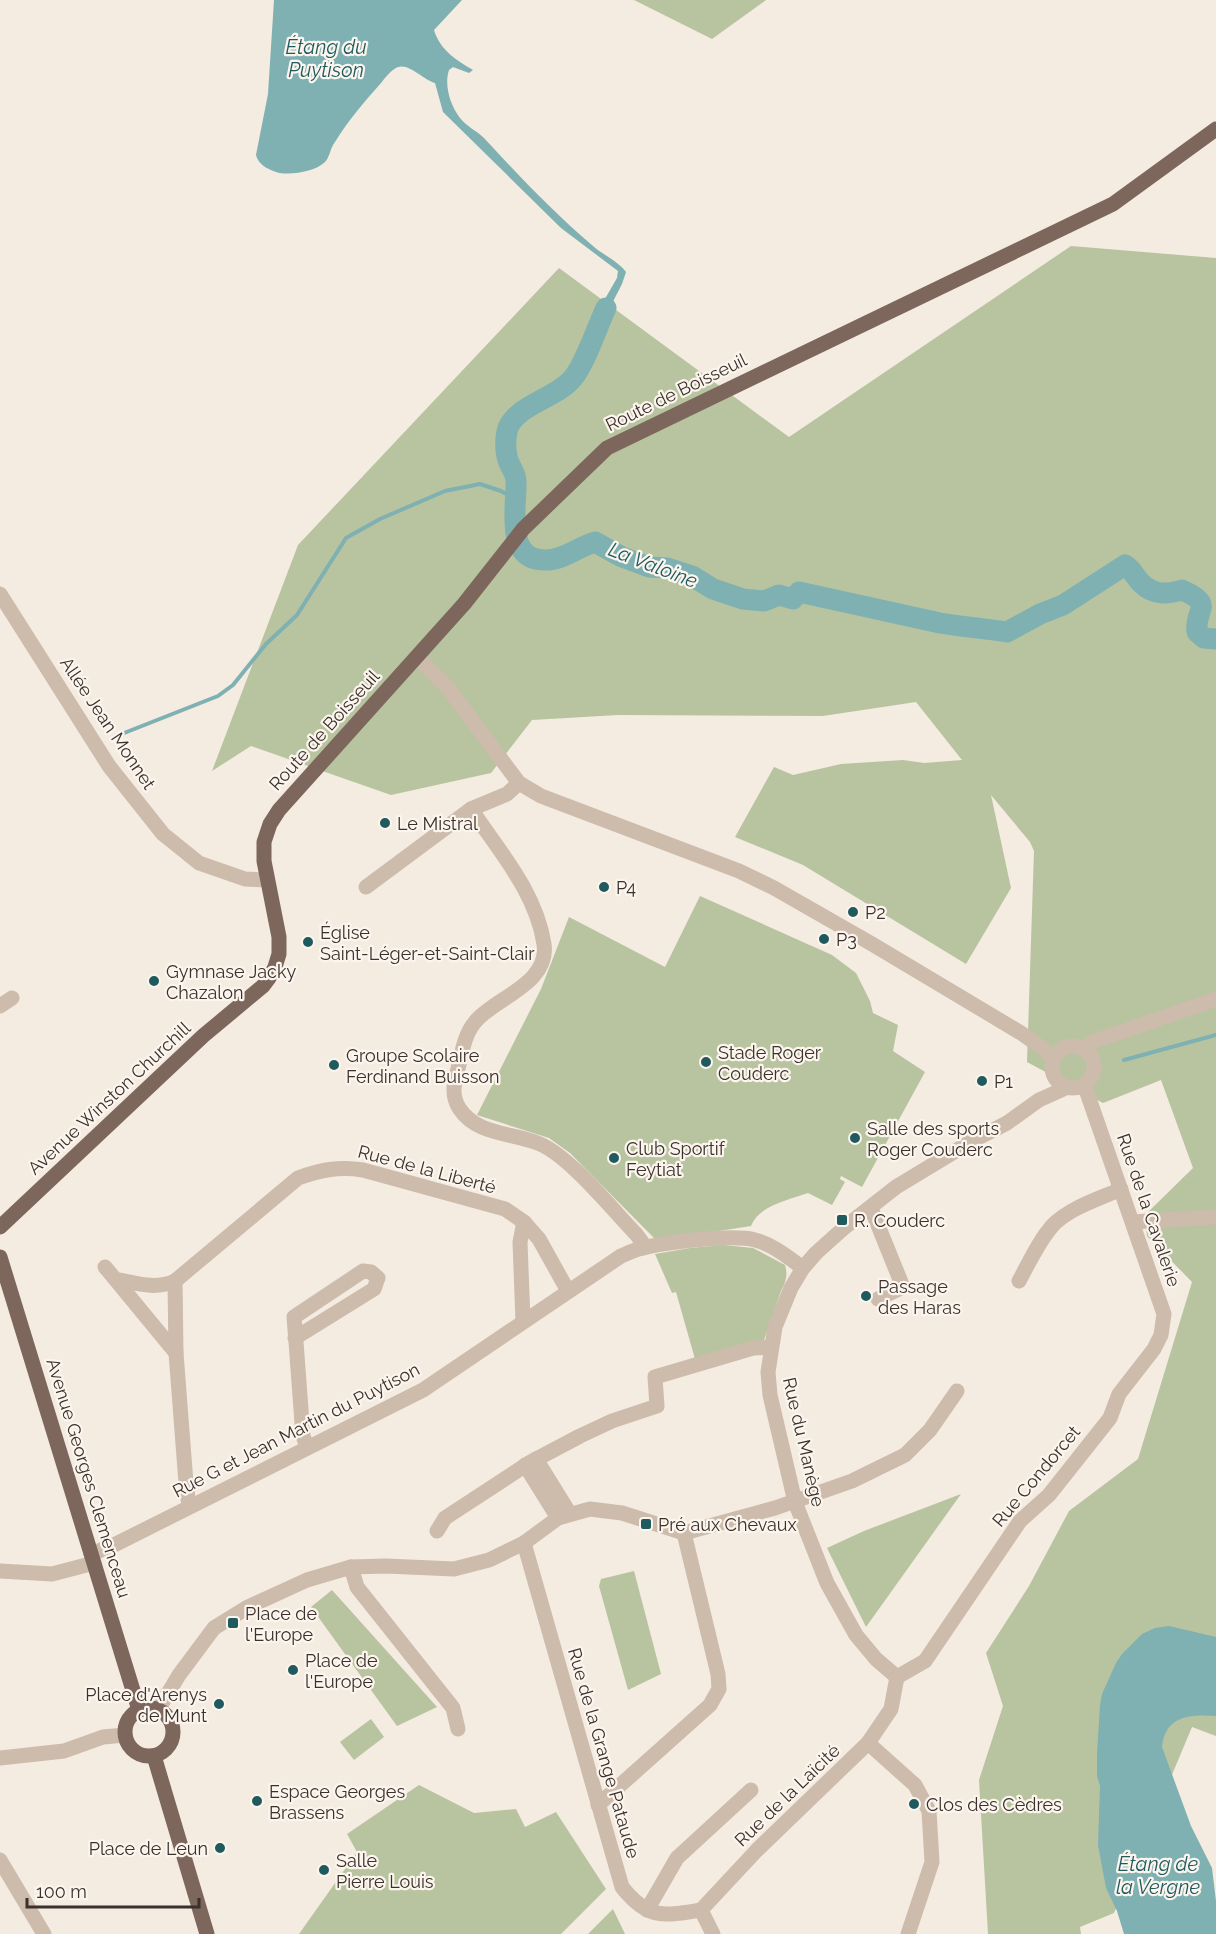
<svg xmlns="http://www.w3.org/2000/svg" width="1216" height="1934" viewBox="0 0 1216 1934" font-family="Raleway,sans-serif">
<rect width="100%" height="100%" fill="#f4ebe1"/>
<!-- green -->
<g fill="#b8c4a0">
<path d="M634 0H766L712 39Z"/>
<path d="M1071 246 1216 258V1736L1192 1727 1114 1913 1080 1927 1081 1934H988L979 1780 1003 1706 986 1653 1029 1586 1069 1511 1138 1459 1192 1282 1147 1236 1145 1215 1193 1168 1161 1080 1103 1103 1027 1062 1034 851 1030 842 991 795 1011 888 966 964 803 865 735 837 774 767 793 775 841 764 903 760 924 763 962 760 916 702 823 716 618 715 532 720 491 773 391 795 251 746 212 771 298 545 559 268 789 437Z"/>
<path d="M700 896 832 955 856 973 870 1001 873 1013 898 1025 893 1051 925 1072 862 1187 841 1176 840 1179 845 1182 832 1205 808 1193C789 1200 759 1205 751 1226L674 1238H654L570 1153 549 1138 477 1115 541 989 569 917 665 967Z"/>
<path d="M723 1245 753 1248 785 1265C788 1275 786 1282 781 1291L764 1340 695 1359 676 1292 672 1293 655 1254 690 1248Z"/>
<path d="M961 1494 866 1627 827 1548 864 1531Z"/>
<path d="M634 1571 661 1674 628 1690 599 1586 601 1579Z"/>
<path d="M332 1590 437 1707 397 1726 311 1607Z"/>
<path d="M371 1719 384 1737 354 1760 340 1742Z"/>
<path d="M419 1785 474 1813 516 1809 525 1827 556 1812 606 1889 561 1934H299L357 1852 347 1834Z"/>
<path d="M613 1909 625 1934H588Z"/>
</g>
<!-- water -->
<g fill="#7fb0b2">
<path d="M274 0H462L434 30C440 50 456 60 473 70L469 73 453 67 449 70C444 85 450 105 460 118 466 126 477 131 484 138 519 176 554 213 593 246 603 255 618 261 626 272L622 284 590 346C589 352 586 355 585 361 581 371 585 373 578 386L567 390 547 405 514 424C511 431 510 460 512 467 515 474 520 481 521 489 523 499 517 504 520 517L506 539 515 524 516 477 508 459 506 439 509 427 517 416 573 379 595 331 590 325 617 278 618 271 561 228 443 112 435 83C424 80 409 63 398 67 391 70 385 78 381 83 364 102 348 121 335 142 330 148 330 157 325 162 315 172 288 176 276 172 267 169 258 164 256 155L268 94Z"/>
<path d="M595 542C612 552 630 563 650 567 661 569 670 569 681 573 708 582 732 605 763 601 770 600 775 596 781 595 788 594 793 595 799 592L940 623C962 627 984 628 1007 632L1040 614 1063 605 1125 565C1133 570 1135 577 1141 583 1154 596 1168 594 1182 590L1199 600C1203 611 1195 621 1197 632L1204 638 1216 639V645L1199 642 1190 631 1191 622 1199 607 1193 599 1185 595 1158 598 1139 586 1128 571 1118 574 1067 607 1037 620 1005 641H996L977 630 945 629 884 615 856 613 801 596 793 599 781 598 772 603 761 606 736 602 711 592 680 576 651 573 632 567H621L608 553 597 546C583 550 544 569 532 564 526 562 521 556 517 552L520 549 527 550 526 556C532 557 539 561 545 560 563 559 578 547 595 542Z"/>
<path d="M1169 1626 1216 1637V1716C1189 1714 1165 1716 1162 1747L1191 1826 1212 1868 1216 1901V1934H1124L1117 1911 1106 1888 1098 1845 1100 1786 1097 1776V1754L1100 1705 1102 1694 1116 1663 1122 1654 1142 1634 1155 1628Z"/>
</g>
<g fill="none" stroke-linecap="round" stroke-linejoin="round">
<!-- stream -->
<g stroke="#7fb0b2" stroke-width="4">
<path d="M114 737 218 696 233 685 266 644 297 615 346 538 380 519 445 491 480 484 501 491 515 499"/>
<path d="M1124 1060 1216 1035"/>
</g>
<!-- river -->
<path stroke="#7fb0b2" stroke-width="21" d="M606 308C597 327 585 364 573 378 557 398 518 404 508 428 505 437 505 451 508 460 510 467 516 473 516 481 517 506 504 559 544 560 562 561 578 547 595 542L622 557 649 567 667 568 692 576 713 589 743 599 764 601 779 595 793 599 799 592 940 623C962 627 984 628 1007 632L1040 614 1063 605 1125 565C1133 570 1135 577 1141 583 1154 596 1168 594 1182 590 1216 605 1194 609 1197 632L1204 638 1216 639"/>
<!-- minor -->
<g stroke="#cdbbac" stroke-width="15">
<path d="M0 594 109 766 163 834 199 863 245 879 267 880"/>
<path d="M417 657 448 688 519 783 541 796 739 871 774 888 872 944 1021 1033 1045 1050 1053 1059"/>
<path d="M471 809C499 851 536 892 544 944 550 984 494 998 475 1022 464 1035 462 1053 458 1069 454 1082 451 1095 459 1108 477 1136 513 1132 540 1144 570 1157 612 1209 636 1234L642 1242V1248"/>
<path d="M366 887 471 809 507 794 519 783"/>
<path d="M0 1006 12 998"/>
<circle cx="1073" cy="1067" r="21"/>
<path d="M1084 1050 1092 1042 1216 999"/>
<path d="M871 1208 903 1287 878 1299"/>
<path d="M1133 1222 1216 1217"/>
<path d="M105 1267 115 1279C136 1283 155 1290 175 1281L176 1353 115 1279"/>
<path d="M175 1281 298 1178C320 1170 339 1166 363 1170L505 1209 524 1222 539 1239 568 1291"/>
<path d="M1019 1281C1029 1263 1039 1240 1054 1224 1072 1207 1099 1199 1121 1189"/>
<path d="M523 1321 520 1242 524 1222"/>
<path d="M295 1338 374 1289 378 1278 371 1272 363 1271 294 1317 296 1342 303 1436 307 1447"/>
<path d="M176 1353 186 1483 189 1506"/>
<path d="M536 1459 570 1514"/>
<path d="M525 1465 558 1518"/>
<path d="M437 1531 445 1518 529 1463 580 1436 612 1421 657 1406 655 1377 753 1348 771 1347"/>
<path d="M524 1543 622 1887C648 1920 664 1916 701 1910"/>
<path d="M91 1554 114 1545 423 1390 621 1256C628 1253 636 1249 643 1248 666 1242 733 1234 755 1240 772 1244 789 1258 803 1268"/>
<path d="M351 1567 357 1587 453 1708 458 1729"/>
<path d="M0 1571 52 1574 94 1563"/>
<path d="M897 1677 876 1659 856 1635 827 1583 795 1502 770 1395 768 1372 775 1327 791 1288 803 1268 816 1253 845 1227 896 1187 972 1141 1007 1123 1039 1100 1068 1087"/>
<path d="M897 1677 925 1661 1020 1521 1049 1495 1110 1418 1119 1394 1154 1349 1161 1335 1164 1314 1084 1084"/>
<path d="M158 1710 179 1675 214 1628 248 1607 307 1580 351 1567 386 1566 454 1569 489 1560 524 1543 558 1518 590 1509 622 1513 684 1533 775 1508 852 1481 905 1455 930 1430 957 1391"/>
<path d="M868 1743 915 1785 929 1811 932 1862 908 1934"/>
<path d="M0 1758 64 1751 103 1737 125 1735"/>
<path d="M598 1805 710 1705 719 1689 718 1674 684 1533"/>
<path d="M0 1860 44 1934"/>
<path d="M647 1910 677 1858 751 1790"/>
<path d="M701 1910 757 1850 868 1743 891 1709 897 1677"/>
<path d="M701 1910 713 1934"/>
</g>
<!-- major -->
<g stroke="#7d675c" stroke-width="15">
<path d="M0 1227 203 1036 263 986 269 978 275 967 279 954V937L264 861V842L270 824 279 810 464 604 523 529 607 448 1113 204 1216 129"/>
<path d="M0 1257 139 1710"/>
<circle cx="149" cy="1732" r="24"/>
<path d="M154 1756 207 1934"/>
</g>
</g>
<!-- markers -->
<g fill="#1f5a5e" stroke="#fbf5ee" stroke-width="2">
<circle cx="385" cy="823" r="6"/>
<circle cx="604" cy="887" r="6"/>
<circle cx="853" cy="912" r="6"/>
<circle cx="824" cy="939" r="6"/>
<circle cx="308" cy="942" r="6"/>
<circle cx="154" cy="981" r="6"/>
<circle cx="706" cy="1062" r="6"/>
<circle cx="334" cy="1065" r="6"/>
<circle cx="982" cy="1081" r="6"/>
<circle cx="855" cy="1138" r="6"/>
<circle cx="614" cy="1158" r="6"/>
<rect x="836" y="1214" width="12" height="12" rx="3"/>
<circle cx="866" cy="1296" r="6"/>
<rect x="640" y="1518" width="12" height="12" rx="3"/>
<rect x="227" y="1617" width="12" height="12" rx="3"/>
<circle cx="293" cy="1670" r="6"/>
<circle cx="219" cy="1704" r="6"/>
<circle cx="257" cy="1801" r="6"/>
<circle cx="914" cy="1804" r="6"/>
<circle cx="220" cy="1848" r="6"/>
<circle cx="324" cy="1870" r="6"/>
</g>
<g text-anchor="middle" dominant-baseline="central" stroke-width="4.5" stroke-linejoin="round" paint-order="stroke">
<!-- street labels -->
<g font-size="18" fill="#3b302b" stroke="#fbf5ee">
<text transform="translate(676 392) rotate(-26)">Route de Boisseuil</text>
<text transform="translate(108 723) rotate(56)">Allée Jean Monnet</text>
<text transform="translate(324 730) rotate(-48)">Route de Boisseuil</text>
<text transform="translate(109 1098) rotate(-43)">Avenue Winston Churchill</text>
<text transform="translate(427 1169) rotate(15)">Rue de la Liberté</text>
<text transform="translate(1149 1210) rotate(71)">Rue de la Cavalerie</text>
<text transform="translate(296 1430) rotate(-27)">Rue G et Jean Martin du Puytison</text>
<text transform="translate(804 1442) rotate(77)">Rue du Manège</text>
<text transform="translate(1036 1476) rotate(-50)">Rue Condorcet</text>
<text transform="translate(89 1478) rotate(73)">Avenue Georges Clemenceau</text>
<text transform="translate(604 1753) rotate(74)">Rue de la Grange Pataude</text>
<text transform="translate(787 1795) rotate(-44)">Rue de la Laïcité</text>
</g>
<!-- poi labels -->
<g font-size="18" fill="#3b302b" stroke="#fbf5ee" text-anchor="start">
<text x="397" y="823">Le Mistral</text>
<text x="616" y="887">P4</text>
<text x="865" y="912">P2</text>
<text x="320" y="932">Église<tspan x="320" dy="21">Saint-Léger-et-Saint-Clair</tspan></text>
<text x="836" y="939">P3</text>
<text x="166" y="971">Gymnase Jacky<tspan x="166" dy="21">Chazalon</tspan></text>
<text x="718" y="1052">Stade Roger<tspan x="718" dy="21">Couderc</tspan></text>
<text x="346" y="1055">Groupe Scolaire<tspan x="346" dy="21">Ferdinand Buisson</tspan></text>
<text x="994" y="1081">P1</text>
<text x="867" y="1128">Salle des sports<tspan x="867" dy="21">Roger Couderc</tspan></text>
<text x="626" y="1148">Club Sportif<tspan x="626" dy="21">Feytiat</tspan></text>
<text x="854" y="1220">R. Couderc</text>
<text x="878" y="1286">Passage<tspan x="878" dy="21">des Haras</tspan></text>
<text x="658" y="1524">Pré aux Chevaux</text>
<text x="245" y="1613">PIace de<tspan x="245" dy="21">l'Europe</tspan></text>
<text x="305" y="1660">Place de<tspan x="305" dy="21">l'Europe</tspan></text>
<text x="207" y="1694" text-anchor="end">Place d'Arenys<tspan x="207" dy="21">de Munt</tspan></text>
<text x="269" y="1791">Espace Georges<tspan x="269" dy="21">Brassens</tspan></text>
<text x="926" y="1804">Clos des Cèdres</text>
<text x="208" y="1848" text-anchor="end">Place de Leun</text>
<text x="336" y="1860">Salle<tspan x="336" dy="21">Pierre Louis</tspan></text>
</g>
<!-- water labels -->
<g font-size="20" font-style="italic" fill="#1f5a5e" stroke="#fbf5ee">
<text x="326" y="47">Étang du<tspan x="326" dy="23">Puytison</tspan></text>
<text transform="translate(653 565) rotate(21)">La Valoine</text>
<text x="1158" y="1864">Étang de<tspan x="1158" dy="23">la Vergne</tspan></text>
</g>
</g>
<!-- scale -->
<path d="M27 1898v9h172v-9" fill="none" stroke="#3b302b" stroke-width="3"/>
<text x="36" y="1898" font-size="18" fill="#3b302b" stroke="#fbf5ee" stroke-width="4.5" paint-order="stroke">100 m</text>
</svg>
